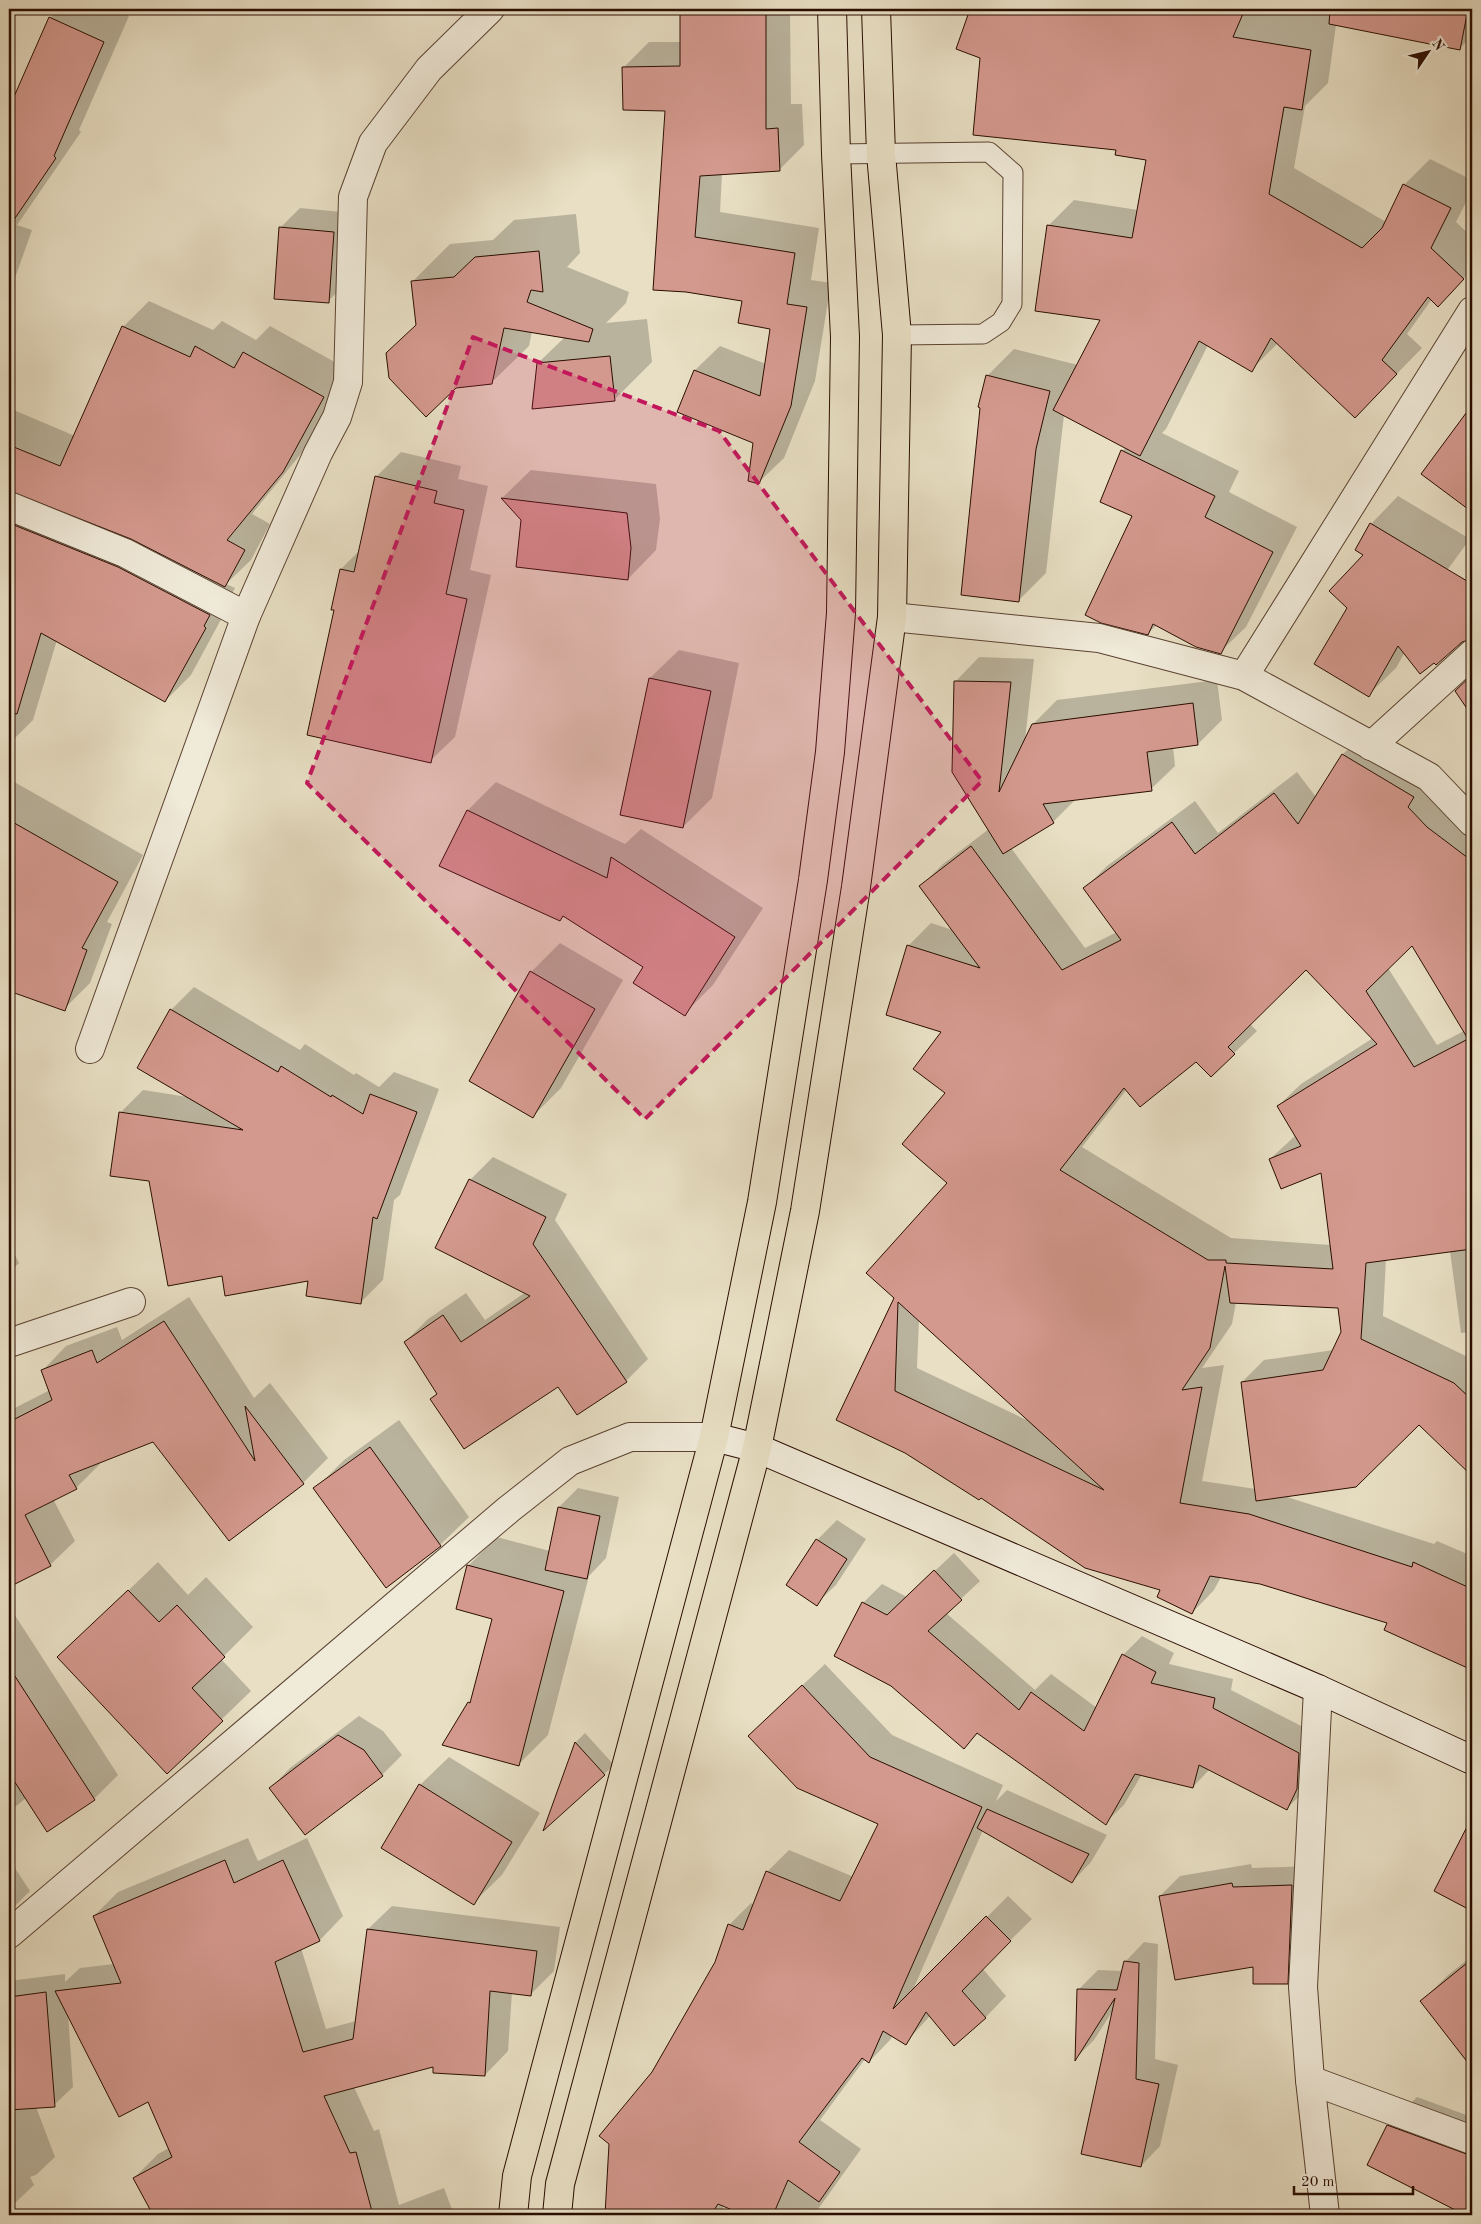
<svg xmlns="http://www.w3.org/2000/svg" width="1481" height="2224" viewBox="0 0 1481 2224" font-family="'Old Standard TT',serif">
<rect width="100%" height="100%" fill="#e8dfc4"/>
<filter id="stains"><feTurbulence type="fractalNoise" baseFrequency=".004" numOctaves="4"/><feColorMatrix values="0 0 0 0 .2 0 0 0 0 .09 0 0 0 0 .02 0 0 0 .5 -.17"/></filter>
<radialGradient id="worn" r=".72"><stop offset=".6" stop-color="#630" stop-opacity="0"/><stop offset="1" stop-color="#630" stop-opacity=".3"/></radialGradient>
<!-- shadow -->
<g fill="#0003" fill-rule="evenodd">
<path d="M59 9H114L129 16 79 130 81 132 17 225 32 230 9 295V119L20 102 14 99 50 18Z"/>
<path d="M685 9H790L791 104H802L804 145 779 170 722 173 720 212 819 228 811 280 831 283 815 381 784 458 759 482 754 442 695 370 720 346 766 364 771 327 743 300 686 291 666 109 624 67 649 42H681V12Z"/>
<path d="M971 9H1472V36L1460 48 1336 25 1328 83 1305 106 1294 168 1386 222 1404 185 1430 159 1472 180V190L1456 222 1472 237V270L1438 305 1432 299 1407 334 1422 348 1381 390 1278 343 1251 370 1208 345 1166 429 1162 433 1239 471 1229 492 1297 527 1246 627 1220 652 1157 625 1148 633 1134 516 1122 451 1126 447 1064 415 1046 573 1019 600 987 376 1014 349 1078 365 1101 319 1048 226 1074 200 1138 210 1148 159 1118 149 982 57 958 49Z"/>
<path d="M300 208 352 213 348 282 328 301 280 228Z"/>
<path d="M576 214 580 253 567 267 629 292 626 303 606 323 647 319 652 362 615 399 538 363 565 337 532 331 529 346 491 383 418 324 413 281 450 244 493 240 514 220Z"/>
<path d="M149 301 213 330 222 321 256 340 270 326 349 370 309 444 252 514 270 524 251 560 226 584 235 588 229 600 231 601 191 675 165 701 57 640 33 720 9 744V408L75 436 123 327Z"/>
<path d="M1472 410V511L1423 474 1464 419Z"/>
<path d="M401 452 461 466 458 479 488 486 470 570 491 575 455 737 430 761 335 609 341 569 360 550 376 477Z"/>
<path d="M531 470 656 484 660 519 656 550 628 579 522 520 502 498Z"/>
<path d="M1398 496 1470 539 1412 618 1419 615 1472 575V638L1405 652 1396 668 1368 695 1349 607 1365 555 1356 549 1371 524Z"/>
<path d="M679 650 739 663 712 798 683 827 650 678Z"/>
<path d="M979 657 1034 659 1025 740 1033 724 1057 700 1217 680 1222 720 1198 744 1173 747 1175 766 1151 789 1076 799 1053 822 1011 848 1085 948 1117 932 1085 888 1107 866 1195 801 1218 833 1297 772 1316 797 1343 754 1366 732 1472 821V1332L1461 1333 1450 1251 1386 1259 1383 1316 1472 1359V1448L1442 1446 1419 1423 1284 1496 1434 1544 1437 1541 1472 1556V1668L1385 1629 1388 1623 1260 1583 1221 1577 1214 1590 1192 1613 1162 1589 981 1497 905 1452 838 1419 949 1183 944 1032 908 946 931 923 953 930 921 886 943 864 989 829 956 681ZM1412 944 1464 1031 1437 1045 1388 968ZM1306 969 1373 1038 1301 1084 1278 1106 1296 1135 1270 1159 1322 1172 1331 1245 1231 1238 1082 1147 1127 1089 1196 1060 1211 1075 1257 1031 1250 1024ZM1236 1302 1339 1307 1342 1332 1334 1350 1264 1360 1242 1382 1256 1489 1202 1481 1224 1365 1202 1368 1232 1324ZM919 1319 1031 1422 917 1368Z"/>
<path d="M9 779 143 855 107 922 112 924 90 983 64 1009 9 989Z"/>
<path d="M496 782 625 844 641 829 763 908 713 985 684 1014 644 967 564 916 560 920 441 866 468 810Z"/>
<path d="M560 943 623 980 561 1088 533 1116 531 972Z"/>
<path d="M194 987 300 1050 305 1044 354 1075 356 1073 379 1087 394 1072 439 1089 400 1195 394 1200 383 1280 360 1303 310 1280 223 1275 151 1180 120 1113 143 1090 188 1097 171 1010Z"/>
<path d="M493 1157 567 1194 555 1220 648 1359 626 1381 558 1385 432 1399 438 1392 405 1342 428 1319 466 1293 485 1320 526 1292 470 1180Z"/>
<path d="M9 1243 19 1263 9 1273Z"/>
<path d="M189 1297 254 1398 270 1383 328 1458 303 1483 229 1540 153 1441 99 1462 100 1464 76 1488 53 1499 75 1541 50 1565 9 1586V1411L50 1390 42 1371 66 1346 117 1327 122 1340Z"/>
<path d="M399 1420 469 1517 440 1545 315 1489 344 1460Z"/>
<path d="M578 1488 619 1497 606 1558 589 1576 548 1735 519 1764 469 1703 473 1699 493 1618 468 1566 497 1537 550 1551 559 1507Z"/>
<path d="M837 1520 866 1539 836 1585 816 1604 787 1585 817 1540Z"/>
<path d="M954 1553 980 1581 946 1613 1035 1690 1051 1674 1097 1708 1123 1655 1142 1636 1174 1653 1169 1664 1233 1679 1231 1690 1317 1734 1306 1790 1287 1808 1210 1769 1193 1787 1142 1774 1124 1805 1105 1823 978 1733 964 1747 863 1603 882 1584 907 1597Z"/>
<path d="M158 1562 188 1595 206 1577 253 1627 221 1659 251 1691 167 1772 88 1629Z"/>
<path d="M9 1606 118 1775 94 1799 26 1798 9 1812Z"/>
<path d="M825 1664 892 1735 1003 1785 996 1801 1007 1790 1107 1835 1091 1862 1072 1882 983 1830 912 1992 1008 1896 1032 1919 982 1968 1006 1996 985 2018 930 2016 905 2043 893 2035 890 2040 869 2062 865 2059 820 2120 861 2149 816 2212 836 2215H753L764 2138 719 2215H606L610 2144 716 1962 729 1925 751 1903 754 1905 767 1872 789 1850 854 1877 880 1824 772 1714Z"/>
<path d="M359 1716 383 1731 402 1755 382 1775 306 1833 271 1788 290 1768Z"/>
<path d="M585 1733 614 1765 546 1827 576 1742Z"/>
<path d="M449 1757 540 1813 502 1875 473 1903 420 1785Z"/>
<path d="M1472 1820V1910L1435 1890Z"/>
<path d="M248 1838 258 1861 307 1838 343 1916 320 1940 301 1948 326 2029 356 2021 368 1929 392 1906 560 1927 554 1971 530 1995 512 1992 508 2051 485 2075 435 2066 354 2087 374 2131 379 2129 399 2205 444 2188 454 2215H154L134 2178 158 2154 169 2148 148 2100 68 2013 73 2087 54 2105 36 2107 55 2157 36 2175 30 2177 34 2185 15 2203 9 2207V1981L65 1974V1982L80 1968 114 1964 94 1916 118 1892Z"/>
<path d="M9 1859 30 1891 9 1912Z"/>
<path d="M1251 1864 1252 1868 1311 1866 1307 1963 1287 1982 1254 1966 1160 1896 1180 1876Z"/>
<path d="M1144 1942 1158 1944 1155 2059 1178 2065 1160 2146 1141 2166 1114 2009 1094 2040 1076 2058 1078 1990 1098 1970 1123 1971 1125 1962Z"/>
<path d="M1472 1956V2039L1459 2049 1422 2001 1447 1976Z"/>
<path d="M1417 2097 1472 2117V2215H1468L1369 2165 1388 2126Z"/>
</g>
<!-- building -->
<g fill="#d4998e" stroke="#2a0d00" fill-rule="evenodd">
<path d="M970 9H1245L1233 37 1311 50 1302 110 1284 107 1269 194 1362 248 1382 228 1403 184 1451 208 1431 248 1464 279 1438 307 1428 297 1382 360 1397 374 1355 418 1271 338 1252 372 1199 341 1140 456 1053 410 1100 320 1035 311 1047 225 1132 238 1146 160 1115 155 1116 150 973 135 980 58 956 49Z"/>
<path d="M1330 9H1468L1460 50 1329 24Z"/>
<path d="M680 12H766V129L778 128 780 171 700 176 695 237 795 253 787 304 807 307 791 406 759 484 748 481 753 443 677 412 694 370 760 396 770 329 738 323 742 301 686 292 653 290 665 111 623 110 622 67 680 66Z"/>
<path d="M49 17 104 42 54 156 56 158 9 227V108Z"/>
<path d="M279 227 334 232 329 303 274 299Z"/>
<path d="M539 251 543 292 531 290 527 302 593 329 589 342 504 328 492 384 456 388 426 417 389 378 386 353 416 325 411 281 454 277 475 257Z"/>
<path d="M122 326 190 357 195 346 234 368 243 352 324 397 283 472 227 540 245 550 225 587 131 539 9 491V445L60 466Z"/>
<path d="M610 356 615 401 532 409 537 363Z"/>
<path d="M986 375 1050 391 1036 449 1019 602 961 595 980 408 978 407Z"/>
<path d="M1472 405V512L1421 474Z"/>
<path d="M1121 450 1215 496 1205 517 1273 552 1221 654 1196 647 1153 624 1148 635 1101 623 1085 615 1132 516 1100 502Z"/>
<path d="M375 476 437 491 434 503 464 510 446 594 467 599 431 763 307 735 334 610H331L340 569 354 572Z"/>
<path d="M501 498 627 513 631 548 628 580 516 567 521 520Z"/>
<path d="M9 523 118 567 210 615 204 626 206 628 165 702 41 633 17 714 9 713Z"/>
<path d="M1370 523 1472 584V639L1462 642 1436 665 1434 663 1420 674 1398 646 1369 697 1314 664 1347 608 1329 591 1363 555 1355 550Z"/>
<path d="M1472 675V716L1455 691Z"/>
<path d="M649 678 711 691 683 828 620 815Z"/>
<path d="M954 681 1011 682 999 792 1032 724 1193 703 1198 745 1147 752 1152 791 1043 804 1054 823 1003 854 952 772Z"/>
<path d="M1342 754 1414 797 1408 807 1427 827 1472 861V1249L1366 1263 1361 1339 1454 1383 1472 1400V1476L1419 1425 1356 1487 1256 1501 1241 1382 1323 1370 1341 1332 1338 1308 1230 1303 1225 1266 1210 1348 1182 1390 1202 1387 1180 1503 1249 1514 1412 1567 1413 1562 1472 1589V1670L1384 1630 1387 1623 1260 1584 1210 1576 1192 1614 1157 1597 1160 1590 1085 1568 981 1498 979 1500 905 1453 836 1420 894 1298 866 1273 947 1183 902 1144 945 1093 913 1069 941 1032 886 1015 907 945 980 968 919 886 971 846 1062 970 1121 940 1083 888 1172 822 1195 854 1274 793 1298 824ZM1412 946 1468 1039 1414 1067 1366 991ZM1306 970 1377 1044 1277 1106 1301 1146 1269 1159 1281 1189 1321 1173 1333 1269 1226 1263V1260H1208L1060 1170 1124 1088 1140 1107 1196 1062 1211 1077 1235 1054 1228 1047ZM898 1302 1104 1490 895 1391Z"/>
<path d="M467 810 607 878 611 857 735 937 685 1016 633 983 643 967 563 916 560 921 439 866Z"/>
<path d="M9 820 118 882 82 948 87 950 65 1011 9 991Z"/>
<path d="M530 971 595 1009 533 1118 469 1081Z"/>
<path d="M170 1009 278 1072 281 1066 331 1097 332 1095 363 1114 370 1094 417 1112 377 1219 373 1217 361 1304 306 1296 308 1281 225 1296 222 1276 168 1286 149 1181 110 1176 119 1112 243 1130 137 1068Z"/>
<path d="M469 1179 546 1217 533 1244 627 1382 577 1415 558 1387 464 1449 430 1399 437 1394 404 1342 443 1315 461 1342 530 1296 435 1248Z"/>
<path d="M164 1321 255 1461 245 1406 304 1484 229 1541 153 1442 69 1475 77 1489 25 1515 51 1566 9 1587V1422L52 1400 41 1370 92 1350 97 1363Z"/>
<path d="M370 1447 441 1546 386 1588 313 1488Z"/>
<path d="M558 1507 600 1516 587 1579 545 1570Z"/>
<path d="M816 1539 847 1559 817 1606 786 1585Z"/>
<path d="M467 1565 564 1591 519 1766 442 1745 468 1702 470 1703 492 1619 456 1609Z"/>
<path d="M934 1570 962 1600 928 1631 1019 1710 1031 1692 1084 1731 1122 1654 1156 1672 1151 1683 1215 1698 1213 1708 1299 1753 1297 1789 1287 1810 1199 1765 1193 1788 1135 1774 1106 1825 977 1733 964 1749 891 1686 834 1656 862 1602 887 1615Z"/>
<path d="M128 1590 159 1622 177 1605 225 1657 192 1688 223 1721 167 1774 57 1657Z"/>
<path d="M9 1667 95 1800 47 1832 9 1773Z"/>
<path d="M802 1685 870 1757 982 1807 893 2009 986 1916 1011 1941 962 1991 986 2018 954 2046 926 2012 906 2045 883 2031 869 2063 862 2058 799 2142 840 2172 819 2202 788 2180 773 2215H744L718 2204 711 2215H605L609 2144 599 2136 652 2072 715 1962 728 1924 743 1930 766 1871 840 1901 878 1824 797 1788 748 1736Z"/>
<path d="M338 1735 364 1750 383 1776 305 1835 269 1788Z"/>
<path d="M575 1742 605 1775 543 1831Z"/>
<path d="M419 1784 512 1842 474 1905 381 1848Z"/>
<path d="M987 1809 1089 1854 1072 1883 977 1828Z"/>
<path d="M1472 1817V1911L1434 1891Z"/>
<path d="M225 1860 234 1883 283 1860 320 1941 275 1962 303 2052 353 2039 367 1929 537 1951 531 1996 490 1991 485 2076 433 2073V2067L324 2096 350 2153 356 2152 373 2215H153L133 2178 172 2157 148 2102 119 2117 55 1991 121 1983 93 1916Z"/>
<path d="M1232 1883 1233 1887 1292 1885 1288 1984H1253V1967L1175 1980 1159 1896Z"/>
<path d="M1472 1959V2068L1420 2001Z"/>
<path d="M1124 1961 1139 1963 1136 2079 1159 2084 1141 2167 1081 2154 1115 1998 1075 2061 1077 1989 1117 1990Z"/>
<path d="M46 1992 55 2107 9 2110V1997Z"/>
<path d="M1387 2125 1472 2156V2215H1465L1367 2165Z"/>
</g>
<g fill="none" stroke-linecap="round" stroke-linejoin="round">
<!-- lane casing -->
<g stroke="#5a4231" stroke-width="21">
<path id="lane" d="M836 154 989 152 1013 173 1012 304 1001 322 983 334 897 335"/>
</g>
<!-- street casing -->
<g stroke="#5a4231" stroke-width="30">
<g id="street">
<path d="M9 506 125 553 246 616 90 1049"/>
<path d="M246 616 318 453 337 417 348 382 353 197 373 143 429 69 490 9"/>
<path d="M892 617 1099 638 1244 676 1429 777 1472 822"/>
<path d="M1244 676 1472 311"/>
<path d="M1371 746 1472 654"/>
<path d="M9 1343 131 1302"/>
<path d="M1318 1689 1303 1987 1310 2080 1325 2215"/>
<path d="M9 1934 509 1509 570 1461 630 1437H714"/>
<path d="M1310 2080 1472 2140"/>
</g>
</g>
<!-- secondary casing -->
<g stroke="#2a0d00" stroke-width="30">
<path id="secondary" d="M714 1437 757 1448 1318 1689 1472 1760"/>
</g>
<!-- primary casing -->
<g stroke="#2a0d00" stroke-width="30">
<g id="primary">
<path d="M513 2215 517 2176 714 1437 762 1202 813 880 830 752 841 613 845 337 836 154 832 9"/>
<path d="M557 2215 560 2184 757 1448 805 1211 856 887 892 617 897 335 881 154 876 9"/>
</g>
</g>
<!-- lane -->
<use href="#lane" stroke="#f0ead9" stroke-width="19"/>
<!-- street -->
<use href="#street" stroke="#f0ead9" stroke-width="28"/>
<!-- secondary -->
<use href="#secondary" stroke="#f0ead9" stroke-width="28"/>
<!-- primary -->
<use href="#primary" stroke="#e8dfc4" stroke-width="28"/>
</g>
<!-- marked area -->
<path fill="#c2185b" fill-opacity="0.2" stroke="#c2185b" stroke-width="4" stroke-dasharray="10 6" stroke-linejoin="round" d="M473 337 719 431 982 781 645 1119 307 783Z"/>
<!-- margin -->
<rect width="1481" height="2224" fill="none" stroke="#e8dfc4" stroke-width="30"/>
<rect x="10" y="10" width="1461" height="2204" fill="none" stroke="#2a0d00" stroke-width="2.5"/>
<rect x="15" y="15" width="1451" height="2194" fill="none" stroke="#2a0d00"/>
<!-- north arrow -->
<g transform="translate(1428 52) rotate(55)" stroke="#f0ead9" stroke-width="4" paint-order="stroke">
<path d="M0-4L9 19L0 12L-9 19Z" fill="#2a0d00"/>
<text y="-8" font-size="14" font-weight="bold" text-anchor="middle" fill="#2a0d00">N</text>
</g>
<!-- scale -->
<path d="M1294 2186v8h119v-8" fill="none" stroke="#2a0d00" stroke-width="2.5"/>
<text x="1301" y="2186" font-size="15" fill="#2a0d00" stroke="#f0ead9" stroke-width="4" paint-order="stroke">20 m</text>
<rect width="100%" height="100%" filter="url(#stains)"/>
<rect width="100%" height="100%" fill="url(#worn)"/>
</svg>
